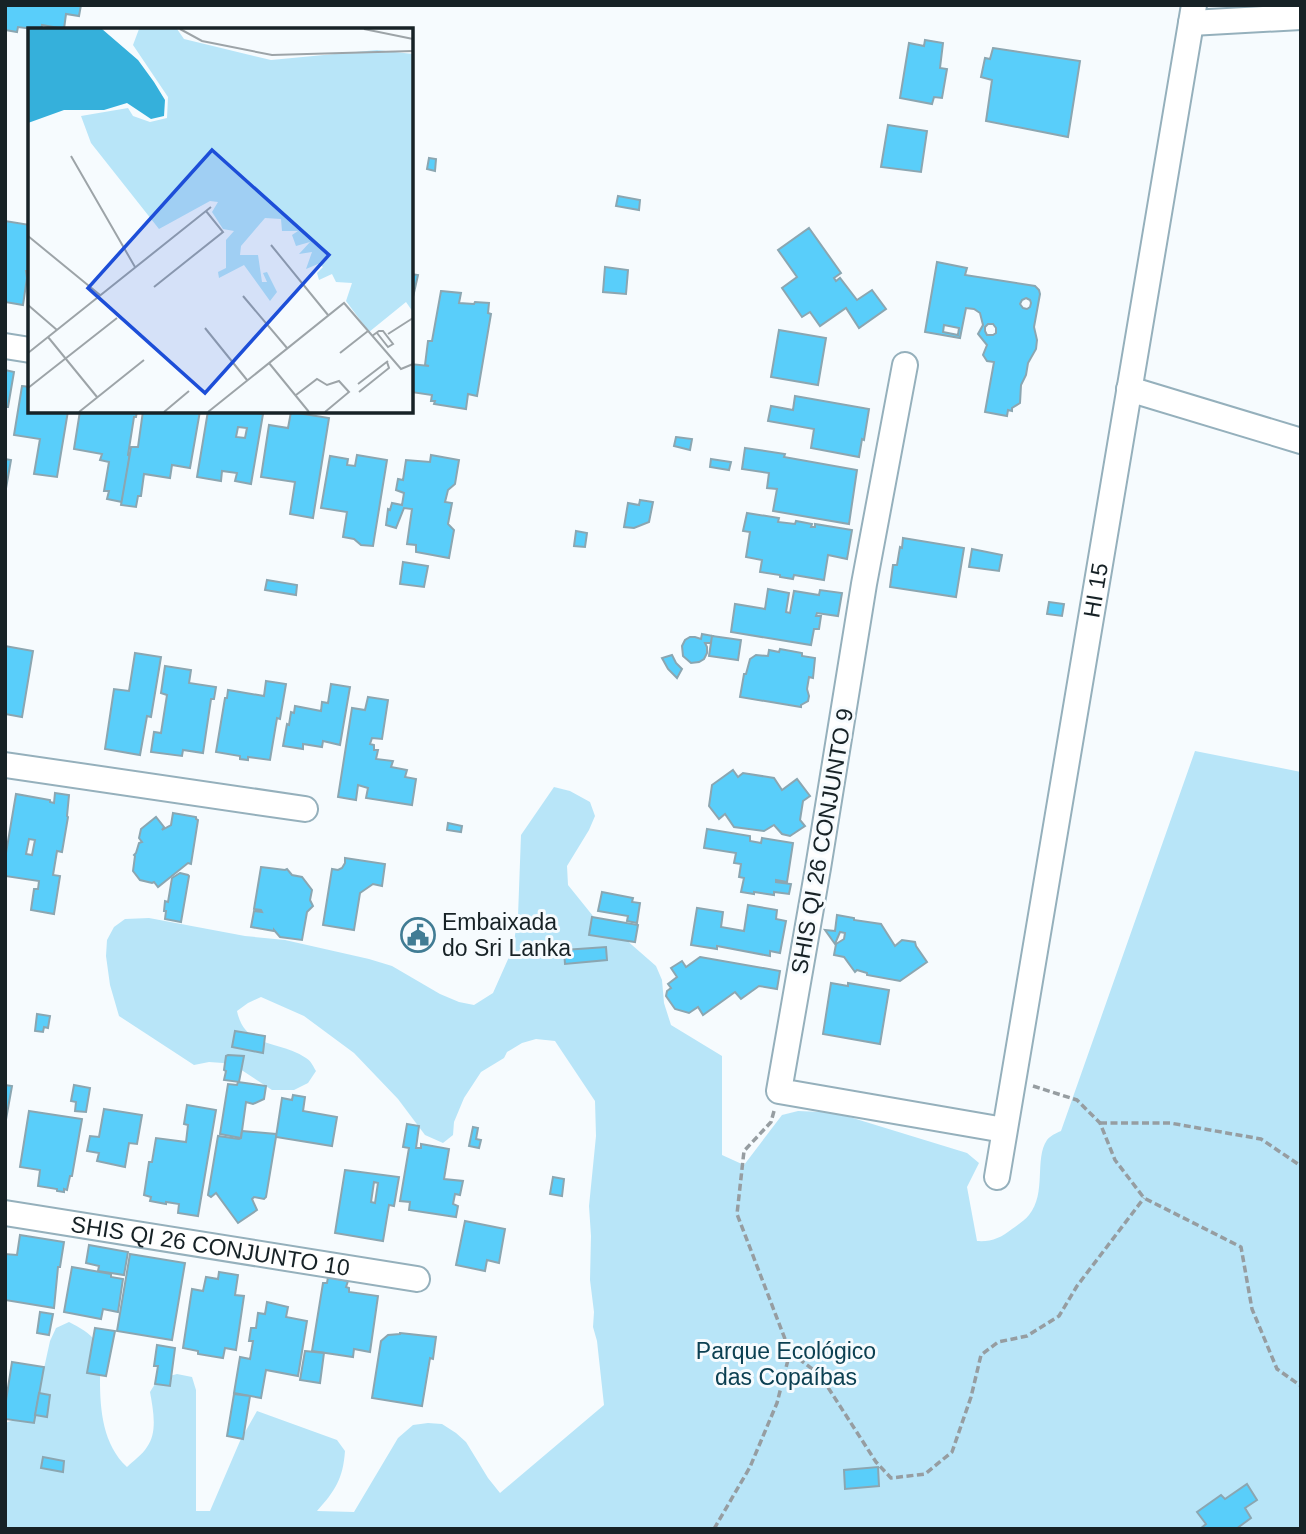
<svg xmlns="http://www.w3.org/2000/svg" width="1306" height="1534" viewBox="0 0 1306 1534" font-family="Helvetica,sans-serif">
<rect width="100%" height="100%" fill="#f6fbfe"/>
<!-- green -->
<path fill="#b8e5f8" d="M1195 751 1301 772V1529H5V1423L23 1417 39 1391 50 1341 56 1328 69 1322C79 1327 90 1333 96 1342 103 1354 100 1366 100 1380 100 1410 103 1445 127 1467 133 1461 142 1455 147 1447 158 1432 153 1409 150 1392L158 1379 177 1374 192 1377 196 1390V1511H210L240 1441 257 1411 337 1440 345 1451C343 1479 335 1491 317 1511L354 1512 398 1438 413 1425 428 1423 442 1424 456 1433 466 1442 488 1478 500 1493 604 1405 597 1341 593 1327 594 1312 590 1280 591 1236 589 1206 596 1136 595 1101 555 1041 536 1039 522 1043 507 1052 504 1058 481 1072 464 1098 454 1122 453 1135 443 1143 425 1135 398 1099 354 1053 304 1016 261 997 248 1003 237 1011C245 1049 279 1040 306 1058 311 1061 313 1066 316 1071L308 1083 294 1090H272L240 1069 223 1063 209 1062 194 1065 119 1016 110 985 106 956 107 940 114 927 125 919 149 918 245 936 285 940 369 959 392 966 440 994 459 1002 474 1005 493 993 513 948 518 916 521 835 554 787 570 791 590 802 595 816 589 830 567 866 568 885 597 921 624 938 656 966 662 980 664 1003 671 1025 722 1056V1155L744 1165 782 1115 798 1111 822 1112 843 1115 967 1153 979 1163 967 1187 977 1241C991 1242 1001 1238 1012 1229 1018 1225 1025 1220 1029 1215 1047 1193 1034 1159 1047 1140 1050 1136 1056 1133 1061 1131Z"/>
<!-- building -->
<g fill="#59cefa" stroke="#8ba6b1" stroke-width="2" fill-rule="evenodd">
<path d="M5 5H81L79 16 66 14 64 29 42 25 41 30 18 27 17 32 5 30Z"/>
<path d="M925 40 943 43 940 68 947 69 942 98 934 97 932 104 900 98 909 43 924 46Z"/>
<path d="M993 48 1080 61 1068 137 986 121 992 80 981 77 985 58 990 59Z"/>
<path d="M888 125 927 131 921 172 881 167Z"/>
<path d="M429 158 436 159 435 171 427 169Z"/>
<path d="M618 196 640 200 639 210 616 206Z"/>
<path d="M5 221 30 225V271H26L27 278 23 305 5 302Z"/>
<path d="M809 228 841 273 834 278 836 281 840 278 857 300 872 290 886 309 859 328 846 308 820 326 810 312 802 317 782 288 797 277 778 250Z"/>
<path d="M937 262 967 268 965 275 1035 286 1039 290 1040 294 1034 327 1037 340 1036 349 1028 363 1026 375 1021 385 1020 403 1012 408V411L1008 410 1007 416 985 412 994 362 987 361 983 355 987 345 978 334 983 325 980 313 974 309 966 308 960 338 925 332ZM1026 298 1030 300 1031 303 1030 307 1027 309 1023 308 1020 304 1022 300ZM988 324H993L996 328V333L993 335H987L985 331V327ZM944 325 959 328 958 335 943 332Z"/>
<path d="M605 267 628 270 626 294 603 292Z"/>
<path d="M411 274 418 275 413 297H411Z"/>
<path d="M441 291 461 293 459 303 474 304 475 302 489 303 488 313 491 314 477 396 468 394 466 409 434 404 435 401H431L432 395 411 392V364L429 366 425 365 428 341H432Z"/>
<path d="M779 330 826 338 818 385 771 377Z"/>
<path d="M5 370 14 372 8 407H5Z"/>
<path d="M22 386 30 387V411H68L57 477 34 474 40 439 14 435Z"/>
<path d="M795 396 869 409 864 440 862 439 859 457 811 448 814 429 768 421 771 406 793 410Z"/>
<path d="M80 411H137L136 417H134L128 455 130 456 122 502 107 499 109 491H104L109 462 100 460 102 454 74 449Z"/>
<path d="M143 411H200L190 468 172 465 170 478 144 474 141 496H138L136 507 121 505 131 447H138Z"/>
<path d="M208 411H245L263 414 251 484 235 481 237 473 222 471 221 481 197 477ZM238 427 247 428 245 438 236 437Z"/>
<path d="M291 412 329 418 313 518 290 514 295 482 261 477 269 425 288 428Z"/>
<path d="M676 437 692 439 690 450 674 446Z"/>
<path d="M745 448 785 454 784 457 857 470 849 524 773 511 777 489 767 488 769 473 742 469Z"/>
<path d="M357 455 387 460 373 546 361 545 354 539 343 537 347 512 321 508 330 456 348 459 347 465 355 466Z"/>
<path d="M431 455 459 460 455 484 448 490 445 502 452 503 448 524 454 530 449 558 416 552V545L407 544 412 509 404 508 396 528 386 525 388 509 390 510 392 503 402 505 404 493 396 490 398 479 403 480 406 460 430 462Z"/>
<path d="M5 459 11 460 5 494Z"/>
<path d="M711 459 731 462 729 470 710 467Z"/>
<path d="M640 500 653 502 649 522 634 528 624 527 628 503 639 505Z"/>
<path d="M747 513 779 518 778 522 795 524 796 521 812 524 811 527H815V524L852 530 847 559 828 555 824 580 794 575 793 579 780 577V575L760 572 762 560 746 557 750 532 743 531Z"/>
<path d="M576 531 587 533 585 547 574 546Z"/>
<path d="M903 538 964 548 956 597 890 587 893 565H897L900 547 902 548Z"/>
<path d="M972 549 1002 555 999 571 969 567Z"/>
<path d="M403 562 428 566 424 587 400 584Z"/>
<path d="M267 580 297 585 296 595 265 590Z"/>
<path d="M768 589 789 593 786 612 790 613 794 591 819 595 820 590 842 593 838 616 817 613 816 616H821L819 629H814L811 645 731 632 735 604 765 609Z"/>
<path d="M1049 602 1064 604 1062 616 1047 614Z"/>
<path d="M702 634 713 636 711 643H705L707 647V653L704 659 699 662 691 663 683 656 682 646 685 640 690 637H695L701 639Z"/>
<path d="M712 636 741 640 738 660 709 656Z"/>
<path d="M5 646 33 651 22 717 5 714Z"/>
<path d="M780 649 802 653V656L815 658 813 678 809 677 807 689 809 696 808 701 801 705V707L740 697 744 674H746L750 659 756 655 768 656 769 650 779 652Z"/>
<path d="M135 653 161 657 151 717 147 716 140 755 105 749 114 689 129 691Z"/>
<path d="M672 655 676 663 682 669 677 678 668 669 662 658Z"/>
<path d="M165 666 191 670 189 683 216 687 214 699H211L203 753 183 750 182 756 151 752 154 732 161 733 167 695 161 693Z"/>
<path d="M266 681 286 684 280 719 277 718 270 760 248 757V760L240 759V756L216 752 225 698H227L228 690 264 696Z"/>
<path d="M331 684 350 687 340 745 323 741 322 747 303 744V749L283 746 287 724 289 725 291 712 294 713 295 706 321 711 322 702 328 703Z"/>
<path d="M368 697 388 700 382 739 372 738 370 744 374 745V750H378L376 759 393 761 391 767 407 770 405 777 416 779 412 805 366 798 368 788 358 785 356 800 338 797 352 708 365 710Z"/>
<path d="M733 770 738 777 743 773 774 778 782 790 797 779 810 796 803 801 800 820 805 826 790 836 782 834 774 825 764 831 734 827 725 814 719 819 709 806 712 785Z"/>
<path d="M55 793 69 795 67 816 68 817 62 852 57 851 53 875 60 876 54 914 31 910 34 889H38L39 881 5 876V859L16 794 50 800V802L54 803ZM29 839 35 840 32 855 26 854Z"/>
<path d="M173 813 196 817V819L198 820 191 864 188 863 158 887 154 882 152 883 140 880 133 871 135 856 134 855 136 853 139 843 142 842 139 838 141 829 156 817 164 827 162 830 171 825Z"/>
<path d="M448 823 462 826 461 832 447 830Z"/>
<path d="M707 829 750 836V841L761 843 762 838 793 843 787 882 776 880V882L791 884 789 894 774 892V895L754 892V894L741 892 744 878 739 877 741 864 734 863 736 853 704 848Z"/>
<path d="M345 858 385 864 382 886 373 884 360 893 354 930 323 925 332 869 338 870 342 868 345 863Z"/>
<path d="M261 867 285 870 287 869 292 875 302 877 312 890 310 900 313 906 307 912 302 940 280 937 274 930V931L251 927 254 911 262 912 261 910 254 909Z"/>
<path d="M180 873 188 875 189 876 181 922 165 919 166 911H164L165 901 168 902 172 878Z"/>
<path d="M602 892 633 898 632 902 640 903 637 923 627 921 628 916 598 911Z"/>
<path d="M748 905 777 910 776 919 786 921 780 953 770 951V956L717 946V949L691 945 697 908 723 912 721 927 744 931Z"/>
<path d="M837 915 854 918V920L881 924 895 946 902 940 915 942 916 946 927 962 900 981 867 975V973L857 970 855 972 844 957 834 955 836 944 844 939 845 933 840 932 835 944 825 930 835 931Z"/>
<path d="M592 917 638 925 635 942 589 935Z"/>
<path d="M606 947 607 960 565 964 564 950Z"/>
<path d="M700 957 780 971 777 989 759 986 741 999 735 992 703 1015 698 1007 689 1013 675 1009 666 996 667 991 671 988 668 984 677 977 671 968 682 961 686 967Z"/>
<path d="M831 983 848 986V983L889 990 880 1044 823 1034Z"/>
<path d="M37 1014 50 1016 48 1028 44 1027 43 1032 35 1031Z"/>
<path d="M235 1031 265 1036 263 1053 232 1047Z"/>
<path d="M228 1055 244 1056 239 1082 224 1080 226 1071 224 1070 226 1056Z"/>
<path d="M238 1082 266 1086 264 1099 253 1104 246 1102 241 1138 220 1134 228 1084 237 1085Z"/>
<path d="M5 1085 12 1086 5 1125Z"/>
<path d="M74 1085 90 1088 86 1112 75 1111 76 1102 71 1101Z"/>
<path d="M293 1095 305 1097 303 1111 337 1117 332 1146 276 1137 282 1098 292 1100Z"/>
<path d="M187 1105 216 1110 198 1216 178 1213 179 1204 166 1202V1204L150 1201 151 1197 144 1195 149 1162H152L156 1138 186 1142 188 1125 184 1124Z"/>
<path d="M104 1109 142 1115 137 1144 129 1143 125 1167 97 1161 99 1153 87 1151 90 1136 99 1137Z"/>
<path d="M29 1111 82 1119 72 1176H70L67 1190 64 1189V1192L57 1191V1189L38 1186 40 1170 20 1167Z"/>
<path d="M407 1124 419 1126 416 1148H421V1144L449 1149 444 1179 463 1181 460 1195 455 1194 453 1204 458 1206 456 1217 409 1210 410 1202 400 1201 409 1148 403 1147Z"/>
<path d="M473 1127 478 1128 476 1139 481 1140 479 1148 469 1146Z"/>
<path d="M242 1131 276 1134V1137L266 1197 264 1199 254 1197 252 1199 257 1210 238 1223 216 1193 211 1197 208 1195 218 1136 239 1139 241 1138Z"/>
<path d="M345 1170 399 1177 394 1206 389 1205 383 1241 335 1233ZM374 1182 378 1183 375 1203 371 1202Z"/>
<path d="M553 1177 564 1179 562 1196 550 1194Z"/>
<path d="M465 1221 505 1229 499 1263 487 1260 485 1271 456 1265Z"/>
<path d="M20 1235 64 1242 60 1267H58L54 1308 5 1300V1254L17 1255Z"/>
<path d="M89 1245 128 1252 124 1275 98 1271 99 1266 86 1263Z"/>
<path d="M130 1254 185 1263 172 1340 117 1331Z"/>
<path d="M72 1267 111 1274V1277L123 1279 118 1312 103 1309 101 1319 64 1312Z"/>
<path d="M219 1272 238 1275 235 1295 244 1296 236 1350 225 1348 223 1358 198 1354V1351L183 1348 192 1289 203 1291 206 1277 218 1279Z"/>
<path d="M328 1277 348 1281 346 1287 349 1288V1292L378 1296 370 1352 354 1349 353 1357 312 1351 323 1283H327Z"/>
<path d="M267 1302 288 1307 286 1317 307 1321 298 1376 266 1370 261 1398 234 1393 240 1357 250 1359 253 1341H249L251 1328H256L258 1313 265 1314Z"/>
<path d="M40 1312 53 1314 49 1335 37 1333Z"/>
<path d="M95 1328 115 1331 106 1376 87 1373Z"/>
<path d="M400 1333 436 1337 433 1359 430 1358 422 1406 372 1398 381 1341 388 1335 400 1334Z"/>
<path d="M157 1345 175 1348 170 1386 155 1384 158 1366H154Z"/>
<path d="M305 1351 324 1353 320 1383 300 1380Z"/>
<path d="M12 1362 44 1367 34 1423 5 1419V1407Z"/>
<path d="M39 1393 50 1395 47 1417 35 1415Z"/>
<path d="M234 1394 250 1396 243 1439 227 1436Z"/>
<path d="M43 1457 64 1461 63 1472 41 1468Z"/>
<path d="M878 1467 879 1486 845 1489 844 1470Z"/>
<path d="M1247 1484 1257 1500 1245 1508 1251 1518 1236 1529H1200L1206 1524 1197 1512 1221 1495 1225 1499Z"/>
</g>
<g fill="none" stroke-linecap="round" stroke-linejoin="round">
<!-- minor casing -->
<g stroke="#95b0bc" stroke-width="28">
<g id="minor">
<path d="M1191 23 1301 17"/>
<path d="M5 346 30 350"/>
<path d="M905 365 864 584 818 868 779 1091 1004 1130"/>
<path d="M1129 389 1301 441"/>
<path d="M5 765 305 809"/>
<path id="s1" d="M997 1177 1194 5"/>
<path id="s2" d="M5 1213 417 1279"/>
</g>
</g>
<!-- path -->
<g stroke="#969da1" stroke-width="3.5" stroke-dasharray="7 3.5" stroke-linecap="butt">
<path d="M1033 1086 1077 1100 1100 1123 1115 1160 1144 1198 1241 1247 1252 1309 1277 1369 1301 1386"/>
<path d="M774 1111 771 1122 744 1151 737 1214 790 1352 820 1375 876 1462 891 1478 925 1474 952 1452 971 1397 981 1355 998 1342 1027 1336 1059 1316 1077 1286 1144 1198"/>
<path d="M1100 1123H1170L1261 1139 1301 1166"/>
<path d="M714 1529 750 1467 777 1403 790 1352"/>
</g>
<!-- minor -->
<use href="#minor" stroke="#fff" stroke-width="24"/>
</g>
<!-- icons -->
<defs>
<g id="civic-ring" transform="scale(1.75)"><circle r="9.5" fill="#f6fbfe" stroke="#417c94" stroke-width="1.5"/><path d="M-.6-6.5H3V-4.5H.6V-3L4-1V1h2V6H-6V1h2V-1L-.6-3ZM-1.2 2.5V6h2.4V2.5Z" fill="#417c94"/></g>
</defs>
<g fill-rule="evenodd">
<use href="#civic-ring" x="418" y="935"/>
</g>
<g text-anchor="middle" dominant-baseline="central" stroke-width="6" stroke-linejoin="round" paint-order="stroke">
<!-- street labels -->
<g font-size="23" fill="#172226" stroke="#f6fbfe">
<text stroke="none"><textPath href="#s1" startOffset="595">HI 15</textPath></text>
<text transform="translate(822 841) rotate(-80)">SHIS QI 26 CONJUNTO 9</text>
<text stroke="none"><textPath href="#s2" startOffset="208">SHIS QI 26 CONJUNTO 10</textPath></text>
</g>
<!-- poi labels -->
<g font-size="23" fill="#172226" stroke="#f6fbfe" text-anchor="start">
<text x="442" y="922">Embaixada<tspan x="442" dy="26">do Sri Lanka</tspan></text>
</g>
<!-- park labels -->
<g font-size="23" fill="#0c4052" stroke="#f6fbfe">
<text x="786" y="1351">Parque Ecológico<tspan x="786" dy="26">das Copaíbas</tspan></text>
</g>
</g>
<!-- overview -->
<g transform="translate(28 28)">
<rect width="385" height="385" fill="#f6fbfe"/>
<path d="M111 1H149L156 11 243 32 349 22 385 26V284L378 274 341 304 318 273 324 255 308 254 304 246 291 252 289 245 295 239 290 236 278 241 284 224 271 226 282 214 268 218 264 207 270 203H254L253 191 237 190 213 218 212 227H230L234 254H239L235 245 239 244 249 264 242 273 216 237 191 250 190 244 198 240V212L206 203 195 201 184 184 190 174 182 173 131 201 63 115 53 88 100 80 105 88 122 94 139 90 140 69 105 17Z" fill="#b8e5f8"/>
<path d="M0 1H74L110 32 126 54 137 72 136 88 123 91 99 75 76 82H36L0 95Z" fill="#35b0db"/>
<path fill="none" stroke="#9da4a8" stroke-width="2" d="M152 1 174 13 244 27 385 23M336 1 385 11M43 128 107 239M0 208 72 267M243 217 300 287M126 259 195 204 178 183M215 268 259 320M0 277 29 302M177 300 219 352M360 306 385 290M344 308 351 303H355L365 316 360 319 349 305M20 309 69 369M0 325 183 179M312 325 340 303M241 335 281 384M330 356 360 333M0 360 89 290M331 364 361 340 359 334M268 367 289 351 299 357 311 353 321 364 297 384M51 384 116 332M136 384 161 363M180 384 316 275 373 341 385 336"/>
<path fill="#1d4ed8" fill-opacity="0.15" stroke="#1d4ed8" stroke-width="3.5" d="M184 122 301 227 177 365 60 260Z"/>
<rect width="385" height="385" fill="none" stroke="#172226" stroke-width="3.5"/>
</g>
<!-- border -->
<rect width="1306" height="1534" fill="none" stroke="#172226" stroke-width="14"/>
</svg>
